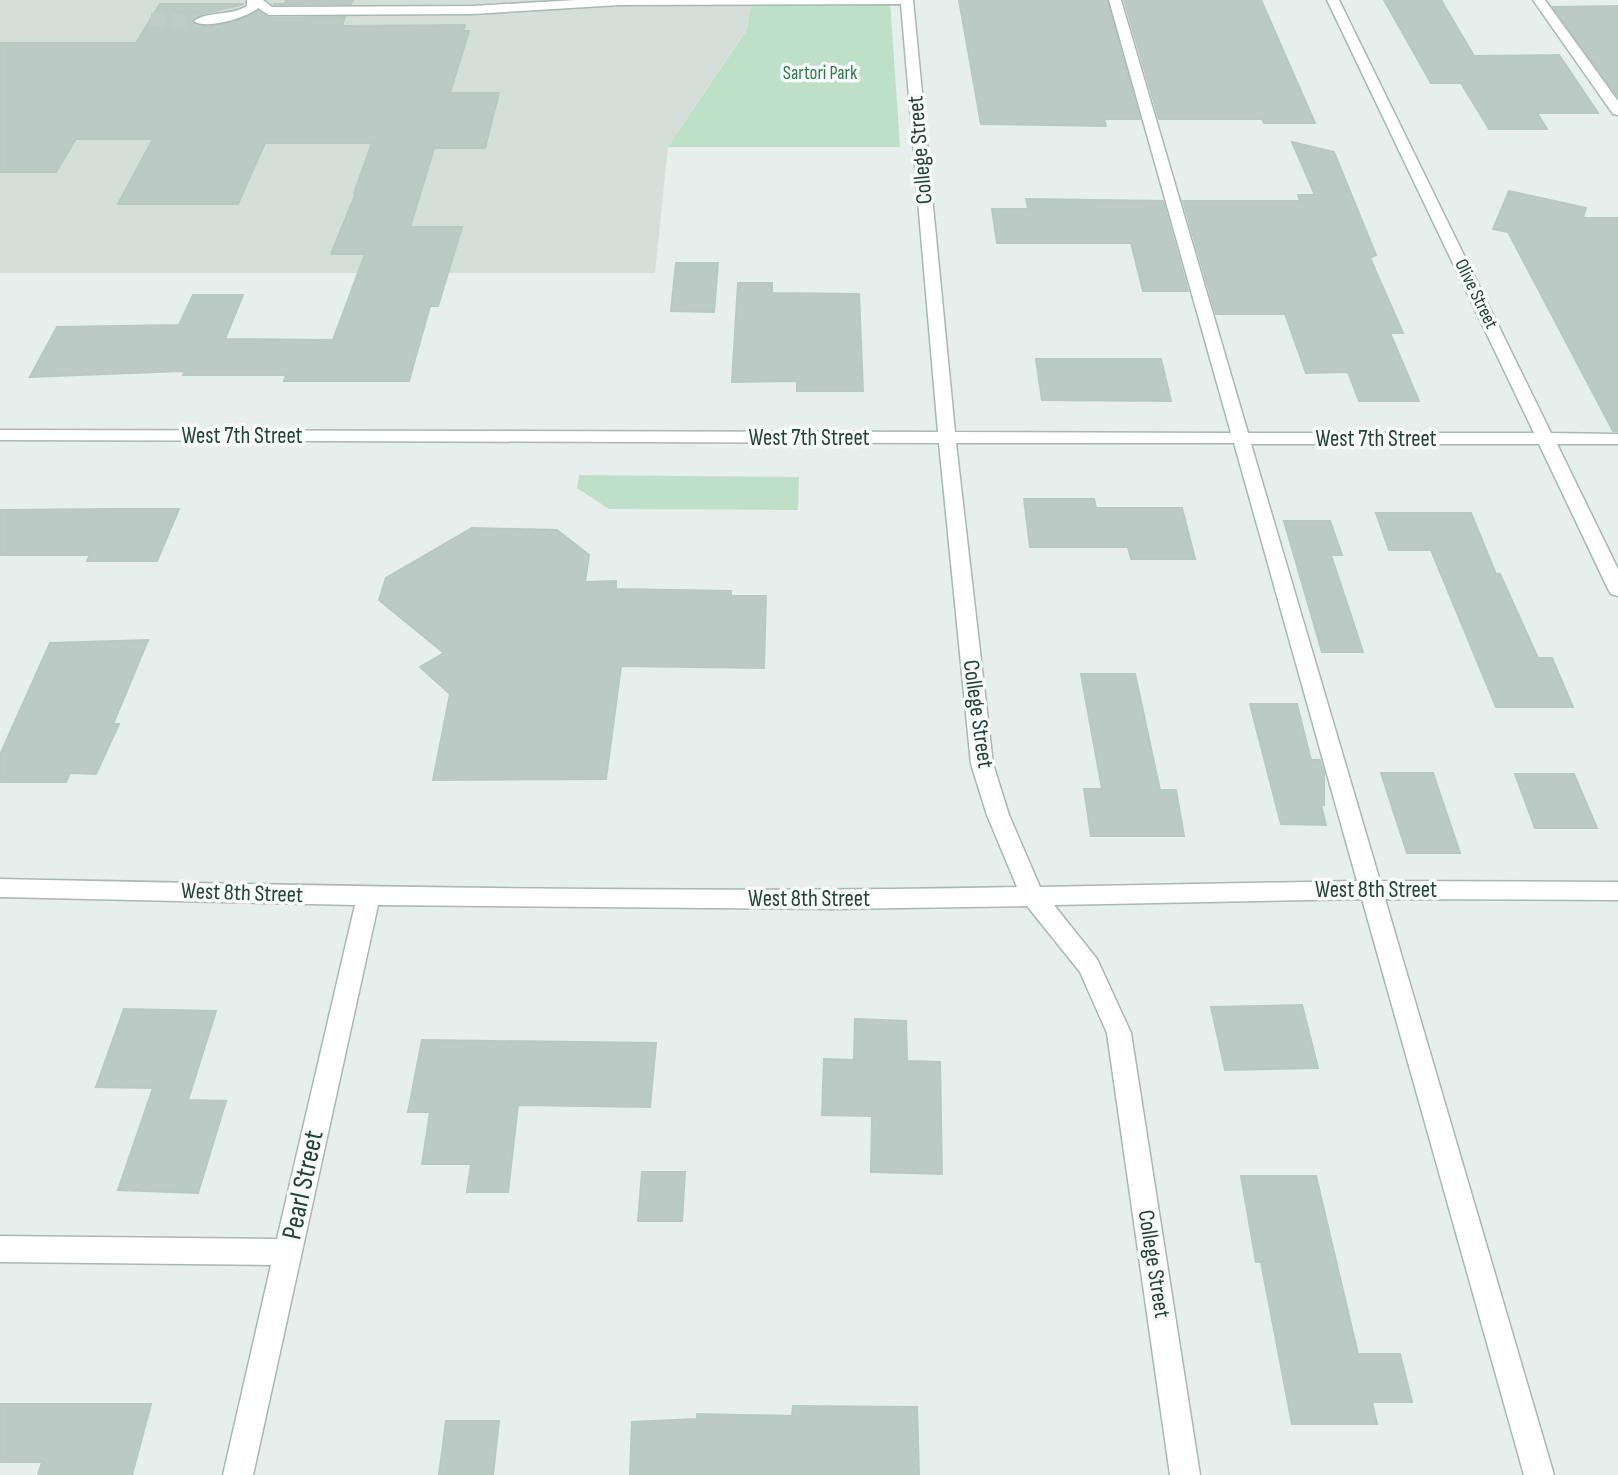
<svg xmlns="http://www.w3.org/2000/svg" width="1618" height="1475" viewBox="0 0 1618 1475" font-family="'Sofia Sans Condensed',sans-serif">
<rect width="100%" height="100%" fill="#e6efeb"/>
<!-- built -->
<path fill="#d4dfda" d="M0 0H752L747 28 668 147 655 273H0Z"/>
<!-- green -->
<g fill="#bfe0c8">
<path d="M752 0H890L900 147H668L747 29Z"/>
<path d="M579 475 799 477 798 510 609 509 577 488Z"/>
</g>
<!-- building -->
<g fill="#bbcac4" stroke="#b8c9c2" stroke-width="2">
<path d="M287 0H353L351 4H273H284Z"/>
<path d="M959 0H1107L1140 119H1104L1106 126 981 124Z"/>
<path d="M1124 0H1261L1315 123H1264L1262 119H1159Z"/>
<path d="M1384 0H1441L1474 56 1559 55 1598 113H1537L1547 129H1489L1461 83H1431Z"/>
<path d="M160 4H244L205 13 192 20 199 26 207 27 237 21 258 11 269 18 345 17 342 26 465 25 463 31H469L450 93H499L485 148H434L430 162 410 227H462L438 306H430L409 381H284L286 375H183L185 371 30 377 57 327 179 325 193 295H243L225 339 333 340 365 254H331L356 193H354L372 143H265L238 204H118L153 139H76L56 172H0V43H136Z"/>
<path d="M1618 6V97L1553 7Z"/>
<path d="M1292 142 1334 152 1376 255 1370 258 1403 333H1390L1419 401H1359L1348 372 1306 373 1285 314H1216L1183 201H1300L1298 195H1315Z"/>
<path d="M1509 191 1586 208 1583 218H1618V431H1613L1508 232 1493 229Z"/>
<path d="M1026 199 1163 201 1188 291H1143L1131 243H997L992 209H1028Z"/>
<path d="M676 263H718L714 312 671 311Z"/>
<path d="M738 283H772V293L859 294 863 391H797V381L732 382Z"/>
<path d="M1036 359H1161L1171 401 1042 400Z"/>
<path d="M1024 499H1094L1096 508H1182L1195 559H1131L1128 547H1030Z"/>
<path d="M111 509H179L157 561H87L90 555H0V510Z"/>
<path d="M1376 513H1471L1496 574H1500L1538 658H1552L1573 707H1496L1431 550H1389Z"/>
<path d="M1284 521H1330L1342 555H1331L1363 652H1322Z"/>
<path d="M472 528 557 530 589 555 585 582 616 581V589L731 591V596H766L764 668 621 666 606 779 433 780 450 694 420 667 444 653 379 600 386 578Z"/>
<path d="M148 640 113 724H119L96 774 70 773 66 782H0V755L50 643Z"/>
<path d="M1081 674H1135L1160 790H1176L1184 836H1091L1084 789H1102Z"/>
<path d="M1250 704H1297L1311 760H1320L1324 773V805H1321L1326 825 1281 824Z"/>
<path d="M1381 773H1433L1460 853H1407Z"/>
<path d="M1515 774H1574L1597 828H1535Z"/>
<path d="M1302 1005 1318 1068 1225 1070 1211 1007Z"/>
<path d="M124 1009 216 1011 188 1100 226 1101 198 1193 118 1190 153 1088 96 1087Z"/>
<path d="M855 1019 906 1021 907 1061 940 1062 942 1174 871 1172 872 1116 822 1115 824 1059 854 1060Z"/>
<path d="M422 1040 656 1043 650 1107 518 1105 508 1192H467L471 1164H422L430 1112H408Z"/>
<path d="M642 1172H685L682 1221H638Z"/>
<path d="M1241 1176H1316L1358 1354H1400L1412 1402H1372L1377 1424H1292L1261 1262H1256Z"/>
<path d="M0 1404H151L132 1475H38L42 1462H0Z"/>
<path d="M793 1406 917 1407 919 1475H630L632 1422 697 1419V1414L792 1416Z"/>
<path d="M446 1421H499L493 1475H439Z"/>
</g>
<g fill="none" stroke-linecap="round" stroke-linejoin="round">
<!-- minor-tunnel -->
<path stroke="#bfccc8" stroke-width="14" stroke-dasharray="14 7" stroke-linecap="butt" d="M151 20 200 21"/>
<!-- minor casing -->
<g stroke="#a8b8b2" stroke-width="3">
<g id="minor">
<path d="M247 0H263L272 7 473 6 576 0H913L955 432 1231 433 1109 0H1121L1248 433H1534L1327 0H1339L1551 433 1618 434V444H1557L1618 569V596L1611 594 1608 589 1539 444H1251L1380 881 1618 882V900L1385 899 1554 1475H1524L1362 899 1054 905 1097 959 1131 1033 1200 1475H1170L1107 1033 1080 972 1027 906 835 909 378 905 253 1475H223L271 1265 0 1262V1236L277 1239 355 905 0 897V879C339 886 678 894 1017 887L987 815 971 764 939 443 0 440V430L938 432 901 4 620 5 473 14 269 15 258 8C247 18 206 30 194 21 208 11 231 16 247 6ZM956 443H1234L1357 881 1040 887 1009 815 993 764Z"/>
<path d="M1533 0H1545L1618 101V115L1613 114Z"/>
</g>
</g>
<!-- minor -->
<use href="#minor" fill="#fff" fill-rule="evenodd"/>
</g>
<g text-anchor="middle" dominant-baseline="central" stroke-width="7" stroke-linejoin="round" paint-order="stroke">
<!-- far-park labels -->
<g font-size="19" fill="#2d7a4b" stroke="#f7fbf9">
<text x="820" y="73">Sartori Park</text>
</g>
<!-- far-street labels -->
<g font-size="19" fill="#24423a" stroke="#f7fbf9">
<text transform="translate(1476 294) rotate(64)">Olive Street</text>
</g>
<!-- street labels -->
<g font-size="23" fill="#24423a" stroke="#f7fbf9">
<text transform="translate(920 150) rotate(-95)">College Street</text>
<text x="242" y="436">West 7th Street</text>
<text x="809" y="438">West 7th Street</text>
<text x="1376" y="439">West 7th Street</text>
<text transform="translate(978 714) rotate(82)">College Street</text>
<text x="1376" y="890">West 8th Street</text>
<text transform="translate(242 893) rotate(2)">West 8th Street</text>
<text x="809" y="899">West 8th Street</text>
<text transform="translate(1154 1264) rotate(81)">College Street</text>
</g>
<!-- near-street labels -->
<g font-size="28" fill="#24423a" stroke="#f7fbf9">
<text transform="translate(303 1185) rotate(-78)">Pearl Street</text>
</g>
</g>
</svg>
